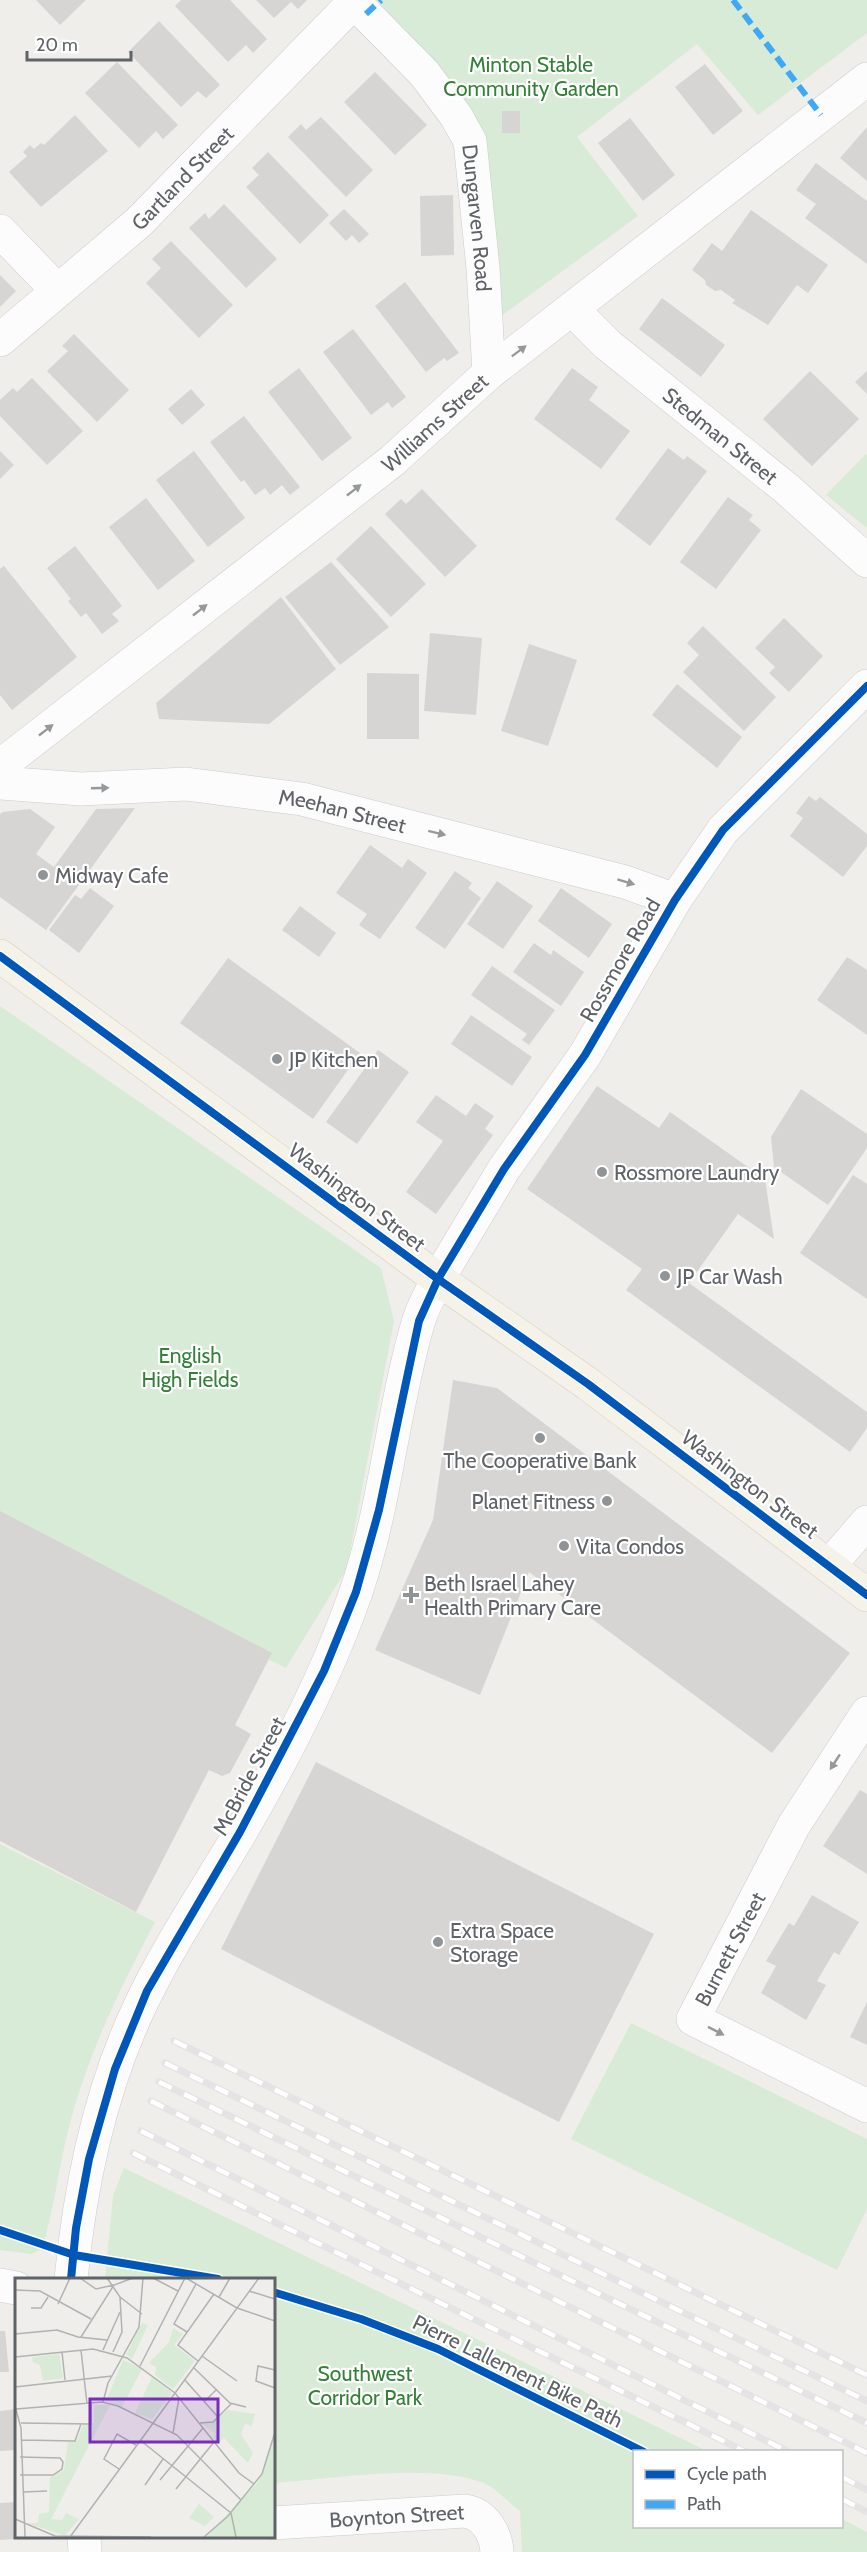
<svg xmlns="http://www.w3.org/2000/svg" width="867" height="2552" viewBox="0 0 867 2552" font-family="Cabin,sans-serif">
<rect width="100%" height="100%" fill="#efeeea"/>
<!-- green -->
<g fill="#d8ebd6">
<path d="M377 0H867V33L758 115 697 44 577 137 638 216 501 316 480 143 431 66Z"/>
<path d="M866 454 867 455V528L826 495Z"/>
<path d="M0 1006 381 1268 394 1321 347 1568 286 1668 0 1529Z"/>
<path d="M0 1844 155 1922C121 1986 90 2050 71 2119 59 2162 55 2207 42 2249L32 2254 0 2250Z"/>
<path d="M631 2023 867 2139V2209L837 2270 571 2139Z"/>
<path d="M124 2168 707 2451 634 2452V2526H842V2519L867 2532V2552H522L520 2511C509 2503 497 2489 484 2483 430 2462 332 2479 273 2483V2279H105L113 2196Z"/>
</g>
<!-- building -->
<g fill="#d6d5d3">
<path d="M36 0H86L60 25Z"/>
<path d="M181 0H230L267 39 253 53 246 45 228 62 175 6Z"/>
<path d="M256 0H307L298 9 291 2 274 18Z"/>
<path d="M159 21 220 85 206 98 198 91 181 107 128 52Z"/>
<path d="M117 62 178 125 163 139 156 131 139 148 85 93Z"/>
<path d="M705 64 743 111 713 135 675 87Z"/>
<path d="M375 72 427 125 395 155 344 102Z"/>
<rect x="502" y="111" width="18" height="22"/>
<path d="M75 115 108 151 41 207 9 172 27 156 23 152 30 145 34 149 41 143 44 145Z"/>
<path d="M321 117 373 170 346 197 288 137 301 124 306 130Z"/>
<path d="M630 118 675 175 643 201 598 143Z"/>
<path d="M867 127V181L840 158Z"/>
<path d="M268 152 329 215 300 244 246 187 259 175 252 168Z"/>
<path d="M816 163 867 201V264L805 218 816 204 796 190Z"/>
<path d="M453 195 454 255 421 256 420 196Z"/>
<path d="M224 204 277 259 246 288 189 228 205 213 209 219Z"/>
<path d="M344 209 369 234 359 243 352 235 346 241 329 223Z"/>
<path d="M751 210 828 265 808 293 797 285 768 325 732 303 735 300 721 290 715 291 706 285 705 280 692 270 712 243 722 251Z"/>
<path d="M171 241 233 305 199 338 146 283 161 268 152 259Z"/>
<path d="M0 275 16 291 0 307Z"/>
<path d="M405 282 459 353 447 361 444 358 426 372 375 306Z"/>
<path d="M662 298 725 345 701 377 639 329Z"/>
<path d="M353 329 406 397 392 408 388 402 371 415 323 352Z"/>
<path d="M74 334 129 390 97 422 47 371 68 351 62 346Z"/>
<path d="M299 368 352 438 322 461 268 392Z"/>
<path d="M572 368 598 387 589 400 630 431 601 469 534 419Z"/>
<path d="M810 371 859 419 812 466 763 419Z"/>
<path d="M867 371V394L855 382Z"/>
<path d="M32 378 83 431 47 465 0 416V400L13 388 17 392Z"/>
<path d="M191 389 205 405 182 425 168 409Z"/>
<path d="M244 416 300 487 290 495 282 485 270 495 265 488 255 495 244 480 241 482 210 442Z"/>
<path d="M668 448 684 460 687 456 707 471 650 546 615 519Z"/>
<path d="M0 451 14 465 0 479Z"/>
<path d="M194 451 245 518 208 547 156 480Z"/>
<path d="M422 489 477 546 445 577 385 514 401 499 406 504Z"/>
<path d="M728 497 753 515 749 520 761 530 716 589 680 562Z"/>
<path d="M146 498 195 561 158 590 109 527Z"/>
<path d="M371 526 426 584 391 617 336 559Z"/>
<path d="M75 546 122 606 112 614 119 621 102 634 86 613 81 617 68 601 71 599 47 568Z"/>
<path d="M331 562 389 627 340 665 285 597Z"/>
<path d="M4 566 77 657 12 710 0 695V569Z"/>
<path d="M281 597 336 669 269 724 159 719 156 703Z"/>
<path d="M784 618 823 656 789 692 769 673 775 667 755 648Z"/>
<path d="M703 626 776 697 744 731 683 672 699 655 687 643Z"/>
<path d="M430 633 482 638 476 715 424 711Z"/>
<path d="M529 644 577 660 548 746 501 731Z"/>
<path d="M367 673 419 674V739H367Z"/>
<path d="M677 684 742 737 717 768 652 715Z"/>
<path d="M809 796 816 801 820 797 867 834V846L843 877 790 836 803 818 796 813Z"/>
<path d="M135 808 46 930 0 897V814L3 812 30 809 55 827 36 854 54 867 96 809Z"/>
<path d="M370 845 402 868 408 859 427 873 380 939 359 925 367 914 336 893Z"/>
<path d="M455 871 472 883 468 888 481 898 445 949 415 928Z"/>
<path d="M497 881 533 906 503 949 467 924Z"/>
<path d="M90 888 114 906 79 953 49 930 75 895 81 899Z"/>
<path d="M561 888 612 924 589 958 538 921Z"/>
<path d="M300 906 336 933 319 957 282 930Z"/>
<path d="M534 943 551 955 553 950 584 972 561 1006 513 972Z"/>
<path d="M847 957 867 970V1035L817 1000Z"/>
<path d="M228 958 360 1053 313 1119 180 1023Z"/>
<path d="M492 966 555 1010 529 1045 522 1040 527 1034 471 995Z"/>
<path d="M471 1015 532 1057 512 1086 451 1044Z"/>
<path d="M378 1050 409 1072 357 1144 326 1122Z"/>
<path d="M597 1086 659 1128 670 1112 765 1179 774 1239 738 1214 689 1283 867 1412V1428L850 1452 626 1290 642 1269 527 1189Z"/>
<path d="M801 1089 867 1134V1148L828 1205 774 1167 771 1137Z"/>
<path d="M436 1095 466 1116 475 1103 494 1116 485 1129 493 1135 436 1214 406 1192 443 1141 416 1122Z"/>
<path d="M853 1175 867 1184V1299L800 1253Z"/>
<path d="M453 1380 497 1388 850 1653 772 1753 529 1572 480 1695 375 1650 433 1520Z"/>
<path d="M0 1511 272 1653 235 1725 251 1734 230 1773 222 1776 209 1770 136 1912 0 1841Z"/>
<path d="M316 1762 654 1934 559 2122 221 1949Z"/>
<path d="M860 1790 867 1794V1874L823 1846Z"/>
<path d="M812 1895 859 1922 839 1955 834 1952 817 1981 826 1985 806 2020 761 1993 776 1966 766 1961 789 1923 794 1926Z"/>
<path d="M867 2002V2045L850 2037Z"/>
<path d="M0 2331H5L9 2372H0Z"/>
<path d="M16 2409V2450L0 2451V2411Z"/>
<path d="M16 2502V2536L45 2537 0 2540V2503Z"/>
</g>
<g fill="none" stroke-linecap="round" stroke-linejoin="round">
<!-- minor casing -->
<g stroke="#cbcccc" stroke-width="34">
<g id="minor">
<path id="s1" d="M352 0 424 73 456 116 470 141 483 268 489 373"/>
<path d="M0 231 56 289"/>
<path id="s2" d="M573 310 608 345 787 489 867 561"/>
<path id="s3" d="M0 340 139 222 354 2"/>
<path id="s4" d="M0 766 392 461 489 373 867 79"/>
<path id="s5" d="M0 783 81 789 186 784 302 799 625 882 675 900"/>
<path d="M438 1279 504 1169 585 1055 675 900 723 830 867 686"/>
<path d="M829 1566 867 1522"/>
<path d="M867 1713 794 1825 693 2019 867 2106"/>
<path d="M0 2285 16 2288"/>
<path id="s6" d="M273 2523 465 2511C485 2514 496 2534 497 2552"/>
</g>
</g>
<!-- tertiary casing -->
<g stroke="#cbcccc" stroke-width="34">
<g id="tertiary">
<path d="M71 2279C80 2186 99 2093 139 2008 167 1948 205 1892 239 1835 284 1758 327 1676 356 1592 386 1504 392 1412 418 1323 422 1308 431 1293 438 1279"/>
<path d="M84 2536 85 2552"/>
</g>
</g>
<!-- primary casing -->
<g stroke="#d7ceb8" stroke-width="34">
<path id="primary" d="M0 956 438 1279 588 1384 867 1595"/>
</g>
<!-- minor -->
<use href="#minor" stroke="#fdfcfc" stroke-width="33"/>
<!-- tertiary -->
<use href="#tertiary" stroke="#fdfcfc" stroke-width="33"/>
<!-- primary -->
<use href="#primary" stroke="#f4f2e9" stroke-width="33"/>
<!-- rail casing -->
<g stroke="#e4e4e4" stroke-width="7">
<g id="rail">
<path d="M174 2041 867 2375"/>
<path d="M165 2063 867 2401"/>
<path d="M159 2082 867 2423"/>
<path d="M151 2101 867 2453"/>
<path d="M141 2131 789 2452"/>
<path d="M133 2153 746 2452"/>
<path d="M842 2477 867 2490"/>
<path d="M842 2499 867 2512"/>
</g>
</g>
<!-- rail -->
<use href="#rail" stroke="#fff" stroke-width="4.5" stroke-dasharray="14" stroke-linecap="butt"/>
<!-- quiet -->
<g stroke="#3fa9f5" stroke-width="6" stroke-dasharray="12 6" stroke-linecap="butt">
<path d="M733 0 821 115"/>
<path d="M366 14 381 0"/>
</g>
<!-- cycleway casing -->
<g stroke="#fff" stroke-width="11">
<g id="cycleway">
<path d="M0 956 438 1279 588 1384 867 1595"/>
<path d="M0 2230 74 2255 218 2279"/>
<path d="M71 2279 76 2228 89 2159 115 2069 147 1991 240 1832 324 1671 356 1592 379 1510 419 1321 438 1279 504 1169 585 1055 675 900 723 830 867 686"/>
<path d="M273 2292 361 2319 438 2349 644 2452"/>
</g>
</g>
<!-- cycleway -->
<use href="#cycleway" stroke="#0057b8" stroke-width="8"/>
</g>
<!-- one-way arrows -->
<defs><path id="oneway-solid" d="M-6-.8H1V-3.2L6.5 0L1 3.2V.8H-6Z" transform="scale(1.5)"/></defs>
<g fill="#96999c">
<use href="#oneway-solid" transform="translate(519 351) rotate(-37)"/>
<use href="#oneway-solid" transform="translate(354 490) rotate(-38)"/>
<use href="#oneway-solid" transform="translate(200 610) rotate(-38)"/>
<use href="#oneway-solid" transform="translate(46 730) rotate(-38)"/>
<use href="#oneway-solid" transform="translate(100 788) rotate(-2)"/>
<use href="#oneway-solid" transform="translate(437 833) rotate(14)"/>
<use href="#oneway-solid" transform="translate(626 882) rotate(17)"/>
<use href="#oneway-solid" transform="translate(835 1762) rotate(123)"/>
<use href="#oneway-solid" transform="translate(716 2031) rotate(27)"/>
</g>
<!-- markers -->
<g fill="#919496" stroke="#fff" stroke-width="2">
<circle cx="43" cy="875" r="6"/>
<circle cx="277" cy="1059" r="6"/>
<circle cx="602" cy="1172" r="6"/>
<circle cx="665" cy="1276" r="6"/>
<circle cx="540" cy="1438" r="6"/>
<circle cx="607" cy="1501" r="6"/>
<circle cx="564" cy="1546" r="6"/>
<path d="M408 1586h6v6h6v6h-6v6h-6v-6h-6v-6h6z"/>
<circle cx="438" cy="1942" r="6"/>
</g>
<g text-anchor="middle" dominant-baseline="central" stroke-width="4.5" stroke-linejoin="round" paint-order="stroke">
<!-- park labels -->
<g font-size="21" fill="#348238" stroke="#fff">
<text x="531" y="64">Minton Stable<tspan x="531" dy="24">Community Garden</tspan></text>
<text x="190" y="1355">English<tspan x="190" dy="24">High Fields</tspan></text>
<text x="365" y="2373">Southwest<tspan x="365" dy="24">Corridor Park</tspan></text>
</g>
<!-- street labels -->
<g font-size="21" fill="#5f6368" stroke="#fff">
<text stroke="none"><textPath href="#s3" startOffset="244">Gartland Street</textPath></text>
<text stroke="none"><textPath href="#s1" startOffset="262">Dungarven Road</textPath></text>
<text stroke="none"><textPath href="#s4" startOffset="554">Williams Street</textPath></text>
<text stroke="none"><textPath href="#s2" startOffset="194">Stedman Street</textPath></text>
<text stroke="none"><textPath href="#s5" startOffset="345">Meehan Street</textPath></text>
<text transform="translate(620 960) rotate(-60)">Rossmore Road</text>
<text transform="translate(357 1197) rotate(37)">Washington Street</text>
<text transform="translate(750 1484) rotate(37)">Washington Street</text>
<text transform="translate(249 1776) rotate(-62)">McBride Street</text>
<text transform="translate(730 1949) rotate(-62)">Burnett Street</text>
<text transform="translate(518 2371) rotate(26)">Pierre Lallement Bike Path</text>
<text stroke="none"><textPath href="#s6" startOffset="124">Boynton Street</textPath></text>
</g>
<!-- poi labels -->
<g font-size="21" fill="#5f6368" stroke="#fff" text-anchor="start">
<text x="55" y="875">Midway Cafe</text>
<text x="289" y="1059">JP Kitchen</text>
<text x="614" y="1172">Rossmore Laundry</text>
<text x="677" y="1276">JP Car Wash</text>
<text x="540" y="1460" text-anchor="middle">The Cooperative Bank</text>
<text x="595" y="1501" text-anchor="end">Planet Fitness</text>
<text x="576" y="1546">Vita Condos</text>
<text x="424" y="1583">Beth Israel Lahey<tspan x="424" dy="24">Health Primary Care</tspan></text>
<text x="450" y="1930">Extra Space<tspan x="450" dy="24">Storage</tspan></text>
</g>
</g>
<!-- overview -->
<g transform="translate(15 2278)">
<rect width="260" height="260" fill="#efeeea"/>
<path d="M127 45 133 47 117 81 111 77ZM158 50 168 56 159 67 180 83 158 111 140 97 141 89 134 85 154 64ZM44 76 48 100 28 103 25 87 18 84 17 79ZM108 82 127 91 107 129 91 123ZM137 99 157 115 137 141 120 135ZM79 127H95L36 241 47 242 51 235 64 241 50 258 13 245H23L24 236 34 234 35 199 49 192 53 164 62 163 68 147 79 145ZM213 132 240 136 237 148 230 146 226 156 238 175 233 185 209 160 203 166 198 159 201 156 187 146 196 145ZM259 158V259H191L244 203ZM184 226 199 239 190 248 174 240Z" fill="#d8ebd6"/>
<path fill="none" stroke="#b1b2b2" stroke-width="1.5" d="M65 0 81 11 99 7M92 0 105 19 107 54 98 74M138 0 163 13M171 0 222 30 260 43M0 12 25 13 76 41M234 13 260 21M105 19 127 36M204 19 215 0M43 26 55 0M16 30H26L33 19M172 54 159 46 181 6M0 56 42 52 63 59 92 62M66 59 99 7 118 0M66 72 72 126M88 72 105 34M47 74 50 102M187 78 222 103M0 79 78 71 112 80 160 115 224 195 239 206M183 83 163 67 199 16M125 88 170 0M178 89 215 125 231 129M260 92 243 88 241 103 260 110M169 101 203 139M0 109 97 98M88 124 93 105 124 49 128 0M189 124 202 111M0 128 6 150 10 259M1 131 87 124 103 128 162 157 226 222M6 145 76 146V125M185 145 198 144 216 126M158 155 164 120M6 162 60 163 66 146M125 162 216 235M104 191 89 181 102 156 121 167M5 197H38L47 191 48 184 45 180 5 179M145 202 188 150M130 207 148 181M161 211 199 164M8 214 32 213M216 235 221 259M0 241 40 258 136 259M55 259 244 0M189 259 213 238 247 196 260 154"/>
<path fill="#7b2cbf" fill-opacity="0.15" stroke="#7b2cbf" stroke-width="3" d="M75 121H203V164H75Z"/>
<rect width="260" height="260" fill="none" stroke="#5f6368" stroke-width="3"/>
</g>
<!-- legend -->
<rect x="633" y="2450" width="210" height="78" fill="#ffffff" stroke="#bfc1c3" stroke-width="1.5"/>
<rect x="645" y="2470" width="30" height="9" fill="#0057b8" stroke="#bfc1c3" stroke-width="1.5"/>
<text x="687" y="2480" font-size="18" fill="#5f6368">Cycle path</text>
<rect x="645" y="2500" width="30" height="9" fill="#3fa9f5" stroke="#bfc1c3" stroke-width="1.5"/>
<text x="687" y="2510" font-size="18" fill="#5f6368">Path</text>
<!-- scale -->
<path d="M27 51v9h104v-9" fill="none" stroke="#5f6368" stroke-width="3"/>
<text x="36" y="51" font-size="18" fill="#5f6368" stroke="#ffffff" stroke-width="4.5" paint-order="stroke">20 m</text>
</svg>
